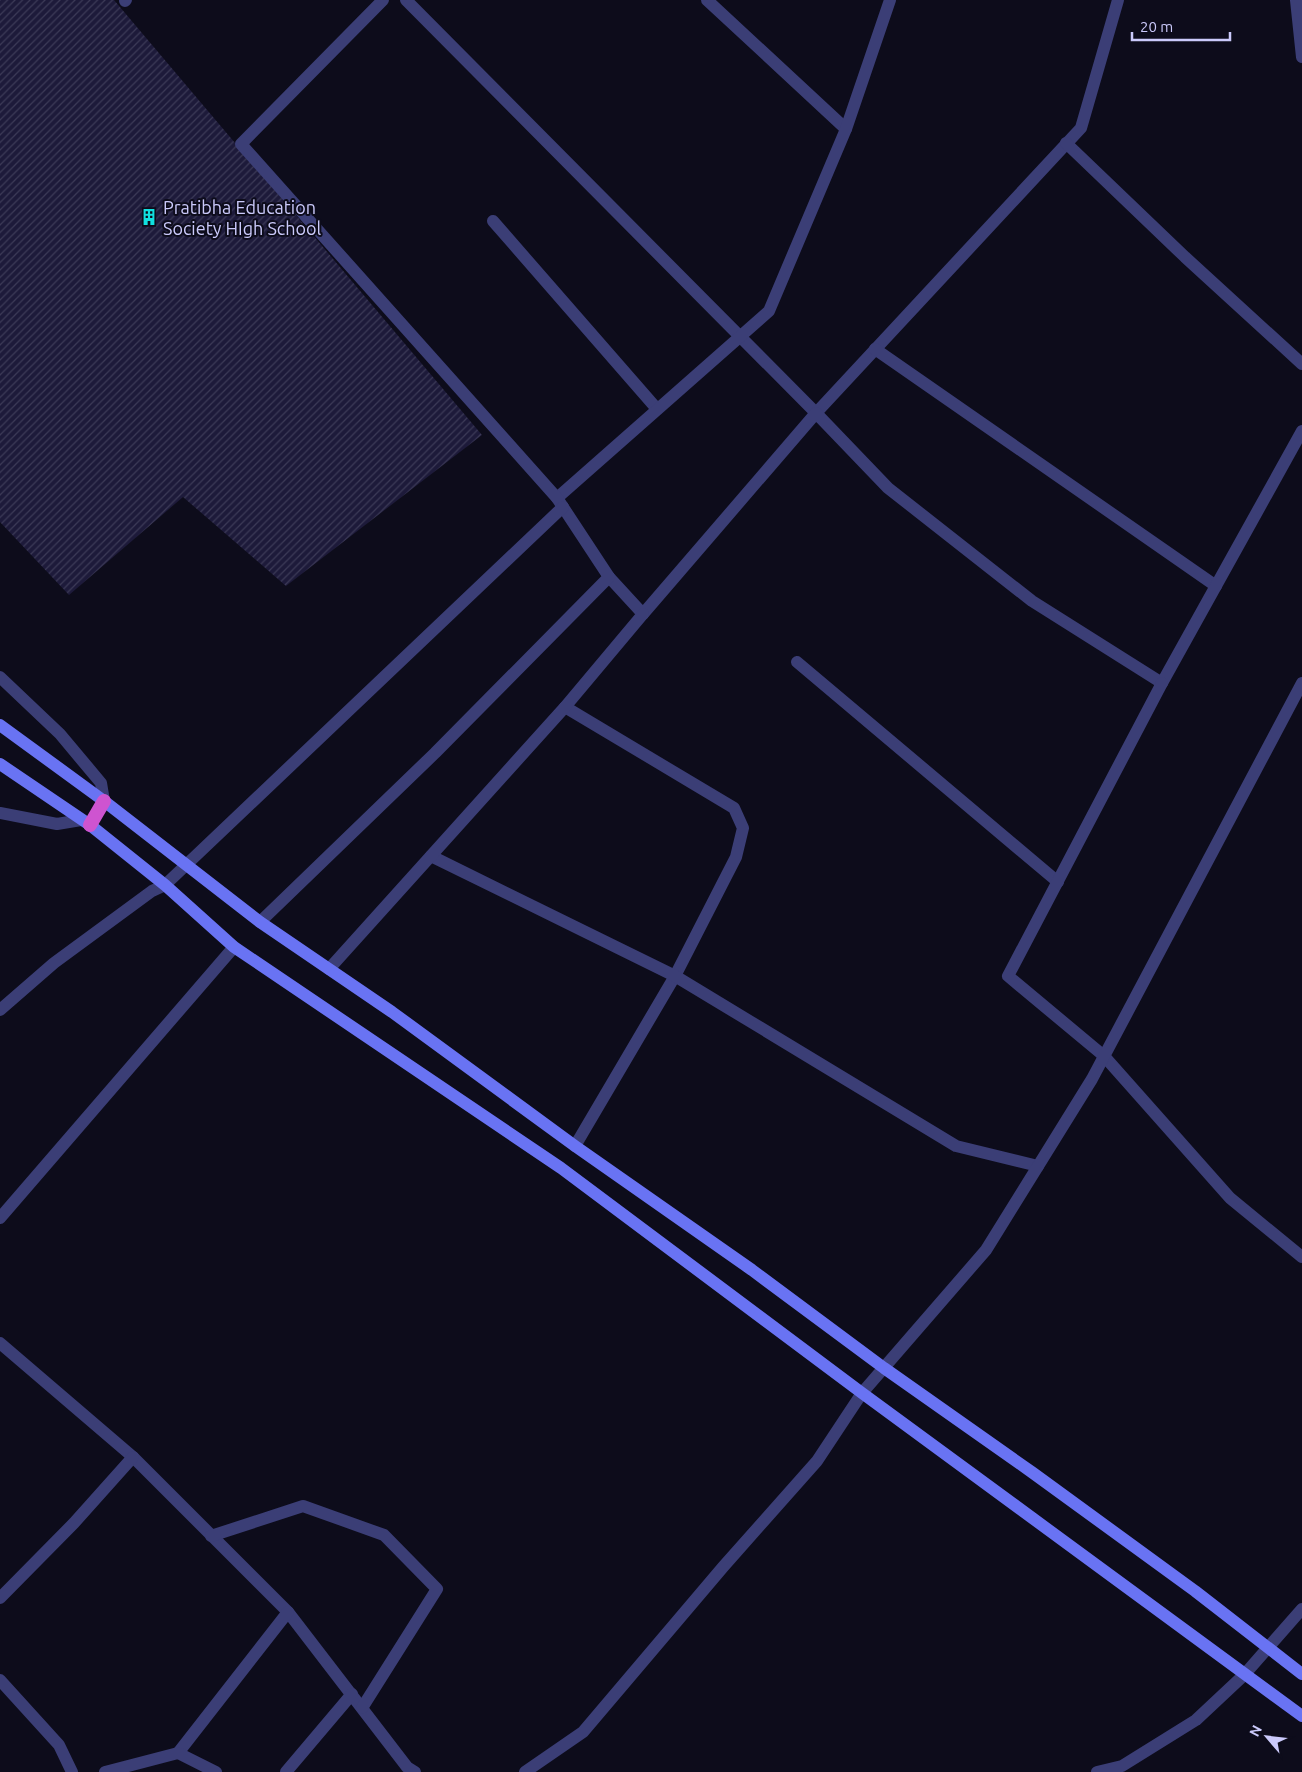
<svg xmlns="http://www.w3.org/2000/svg" width="1302" height="1772" viewBox="0 0 1302 1772" font-family="Ubuntu,sans-serif">
<defs>
<pattern id="building-hatch" width="6" height="6" patternUnits="userSpaceOnUse" patternTransform="scale(1.25)"><rect width="6" height="6" fill="#1d1a3a"/><path d="M-1 1l2-2M0 6l6-6M5 7l2-2" fill="none" stroke="#3c3a57"/></pattern>
</defs>
<rect width="100%" height="100%" fill="#0d0c1b"/>
<!-- building -->
<path fill="url(#building-hatch)" d="M0 0H114L482 435 286 586 183 497 69 595 0 522Z"/>
<g fill="none" stroke-linecap="round" stroke-linejoin="round">
<!-- minor -->
<g stroke="#3b3e76" stroke-width="12">
<path d="M406 0 816 413 1081 128 1118 0"/>
<path d="M707 0 846 129"/>
<path d="M125 1 126 0"/>
<path d="M1066 143 1185 257 1302 364"/>
<path d="M493 221 657 409"/>
<path d="M875 349 1216 586"/>
<path d="M557 498 769 311 846 129 890 0"/>
<path d="M609 577 643 614 816 413 888 488 1032 601 1162 683 1302 431"/>
<path d="M797 662 1058 882"/>
<path d="M1162 683 1008 976 1104 1056 1230 1198 1302 1257"/>
<path d="M565 707 734 808 743 828 736 857 675 976 575 1146"/>
<path d="M431 856 675 976 956 1146 1038 1166"/>
<path d="M260 922 435 753 609 577 557 498 241 144 383 0"/>
<path d="M329 969 565 707 643 614"/>
<path d="M0 1010 54 963 152 891 165 885 563 507"/>
<path d="M0 1218 234 947"/>
<path d="M0 1343 133 1457 288 1612 407 1767 415 1772"/>
<path d="M211 1536 303 1506 384 1535 437 1589 362 1708"/>
<path d="M0 1598 74 1523 133 1457"/>
<path d="M0 1680 59 1745 72 1772"/>
<path d="M178 1753 288 1612"/>
<path d="M105 1772 178 1753 216 1772"/>
<path d="M286 1772 352 1694"/>
<path d="M1097 1772 1122 1766 1196 1720 1244 1675 1302 1609"/>
</g>
<!-- tertiary -->
<g stroke="#3b3e76" stroke-width="12">
<path d="M1296 0 1302 57"/>
<path d="M0 677 60 734 101 783 104 801"/>
<path d="M0 813 57 824 81 820"/>
<path d="M525 1772 583 1732 723 1567 817 1461 862 1393 986 1250 1092 1079 1302 683"/>
</g>
<!-- secondary -->
<g stroke="#6973f3" stroke-width="12">
<path d="M0 725 104 801 260 922 392 1012 575 1146 752 1270 884 1368 1033 1473 1195 1591 1302 1674"/>
<path d="M0 764 90 825 165 885 234 947 561 1168 862 1393 1302 1716"/>
</g>
<!-- trunk -->
<path stroke="#ce54d0" stroke-width="14" d="M90 825 104 801"/>
</g>
<!-- icons -->
<defs>
<g id="building-bare" transform="scale(1.35)"><path d="M-4-6H4V6H1V3H-1V6H-4ZM-2.5-4.3h1.7v1.8h-1.7ZM.8-4.3h1.7v1.8H.8ZM-2.5-1h1.7V.8h-1.7ZM.8-1h1.7V.8H.8Z" fill="#11e0e0" stroke="#0d0c1b" stroke-width="2.5" paint-order="stroke"/></g>
</defs>
<g fill-rule="evenodd">
<use href="#building-bare" x="149" y="217"/>
</g>
<g text-anchor="middle" dominant-baseline="central" stroke-width="4" stroke-linejoin="round" paint-order="stroke">
<!-- poi labels -->
<g font-size="18" fill="#cbcafb" stroke="#0d0c1b" text-anchor="start">
<text x="163" y="207">Pratibha Education<tspan x="163" dy="21">Society HIgh School</tspan></text>
</g>
</g>
<!-- north arrow -->
<g transform="translate(1267 1737) rotate(298)" stroke="#0d0c1b" stroke-width="4" paint-order="stroke">
<path d="M0-4L9 19L0 12L-9 19Z" fill="#cbcafb"/>
<text y="-8" font-size="14" font-weight="bold" text-anchor="middle" fill="#cbcafb">N</text>
</g>
<!-- scale -->
<path d="M1132 32v8h98v-8" fill="none" stroke="#cbcafb" stroke-width="2.5"/>
<text x="1140" y="32" font-size="15" fill="#cbcafb" stroke="#0d0c1b" stroke-width="4" paint-order="stroke">20 m</text>
</svg>
